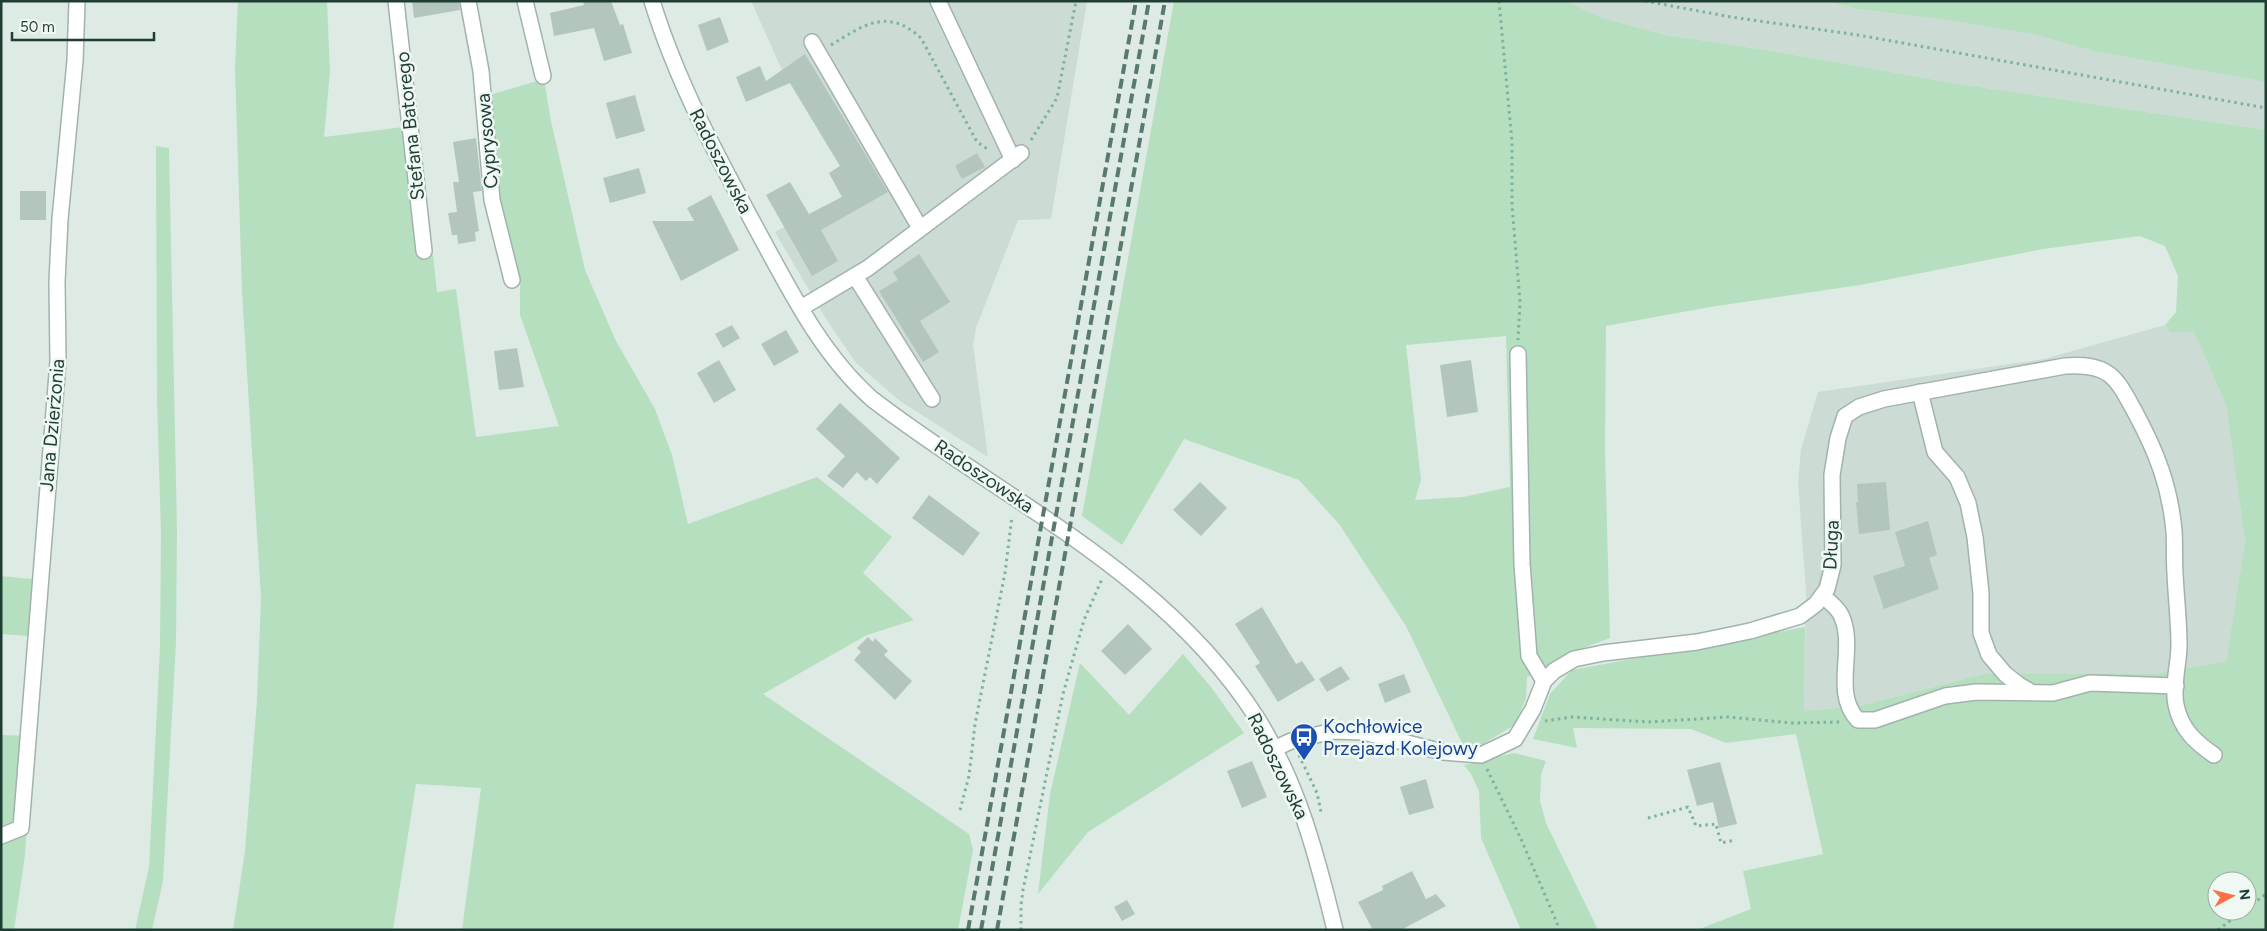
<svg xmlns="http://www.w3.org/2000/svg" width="2267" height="931" viewBox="0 0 2267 931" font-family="Figtree,sans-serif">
<rect width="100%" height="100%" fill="#deebe5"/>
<!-- built -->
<g fill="#ccdbd4">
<path d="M751 1H1087L1051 219 1018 220 976 328 973 344 988 457 900 401 856 363 826 319 775 232 842 197 829 173 840 166 782 70Z"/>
<path d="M1566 1H1827L1857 9 1941 19 2032 34 2098 52 2266 82V130L1953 83 1766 50 1666 35 1602 18Z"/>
<path d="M2165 325 2170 332H2194L2226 405 2245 542 2226 661 2156 674H1984L1859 706 1804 711 1806 592 1798 482 1801 449 1818 392 2044 359Z"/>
</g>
<!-- green -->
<g fill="#b5dfbf" fill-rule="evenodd">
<path d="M238 1H327L330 72 324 137 403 127 416 256 433 255 437 292 456 289 476 437 559 426 520 315V285L500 200 489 95 544 79 551 121 585 270 616 341 655 409 672 455 688 524 817 477 892 537 863 573 914 620 867 635 763 694 969 834 973 850 958 930H462L481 788 416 784 393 930H233L245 851 257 700 261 598 242 292 235 68Z"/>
<path d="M1174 1H1566L1602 18 1666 35 1766 50 1953 83 2266 130V930H1697L1751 909 1743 871 1823 854 1796 734 1726 743 1691 729 1573 728 1577 748 1533 739 1550 694 1572 670 1805 627 1804 711 1859 706 1984 674H2156L2226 661 2245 542 2226 405 2194 332H2170L2165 325 2176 312 2178 276 2165 246 2140 236 2043 249 1860 285 1710 307 1606 326 1605 450 1610 638 1575 651 1545 671 1527 677 1526 698 1516 724 1483 744 1463 745 1406 626 1339 524 1299 480 1184 439 1122 545 1082 516ZM1506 336 1510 487 1463 497 1415 500 1421 480 1406 345ZM2217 881H2247V911H2217Z"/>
<path d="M1827 1H2266V82L2098 52 2032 34 1941 19 1857 9Z"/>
<path d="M156 146 169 148 177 530 176 642 163 881 152 930H135L149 867 160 648 161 533 157 400Z"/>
<path d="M1 576 42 580 41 637 1 634Z"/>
<path d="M1183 654 1211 687 1244 733 1088 832 1038 894 1050 794 1080 663 1129 715Z"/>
<path d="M1 735 33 736 25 855 14 930H1V839L13 833 8 824 1 826Z"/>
<path d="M1514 753 1546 761 1541 775 1540 801 1546 823 1598 930H1521L1481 838 1479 791 1471 774 1464 765Z"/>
</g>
<!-- building -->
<g fill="#b3c6be">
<path d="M412 1H459L460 10 414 18Z"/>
<path d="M583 1H611L620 25 623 24 632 53 604 61 594 28 554 36 550 13 584 5Z"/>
<path d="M720 17 729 42 707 51 698 25Z"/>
<path d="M805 54 888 192 821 230 838 261 812 276 766 195 790 182 809 214 842 197 829 173 840 166 790 83 746 102 736 77 760 66 766 81Z"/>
<path d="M635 95 645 131 616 139 606 103Z"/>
<path d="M476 138 482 191 473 192 479 231 475 232 476 241 458 244 457 235H452L448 213 457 212 453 182H459L453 142Z"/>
<path d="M977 153 985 167 962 179 955 166Z"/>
<path d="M639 168 646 193 610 203 603 178Z"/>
<rect x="20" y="191" width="26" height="29"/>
<path d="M711 195 739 250 681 281 652 221H694L687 208Z"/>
<path d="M919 254 950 302 920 321 939 352 923 362 879 291 898 280 893 272Z"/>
<path d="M732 325 740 338 723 348 715 334Z"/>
<path d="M786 330 799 352 774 366 761 344Z"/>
<path d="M517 348 524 387 499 390 494 351Z"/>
<path d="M719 360 736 390 714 403 697 373Z"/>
<path d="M1471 360 1478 412 1447 417 1440 365Z"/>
<path d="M840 403 900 458 877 484 870 477 866 481 857 472 843 488 827 476 845 456 816 429Z"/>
<path d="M1200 482 1227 508 1201 536 1173 510Z"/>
<path d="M1886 482 1890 530 1859 534 1856 502H1858L1857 484Z"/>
<path d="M929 495 980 533 963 556 912 518Z"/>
<path d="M1928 521 1937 555 1929 558 1939 589 1884 609 1873 576 1905 566 1895 532Z"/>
<path d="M1262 607 1296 664 1302 661 1315 680 1278 702 1255 666 1260 663 1235 624Z"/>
<path d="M1128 624 1152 649 1125 675 1101 651Z"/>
<path d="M868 637 873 642 875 638 888 651 884 655 912 681 895 700 854 660 861 652 857 648Z"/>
<path d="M1341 666 1350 679 1327 692 1319 679Z"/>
<path d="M1404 674 1411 692 1385 703 1378 684Z"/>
<path d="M1252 761 1267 797 1242 808 1227 771Z"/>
<path d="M1720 762 1737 824 1719 828 1713 802 1697 806 1687 770Z"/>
<path d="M1426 779 1434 808 1409 815 1400 787Z"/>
<path d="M1412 871 1426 899 1436 894 1446 906 1401 930H1373L1358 902 1383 890 1382 886Z"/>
<path d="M1127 900 1135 914 1122 921 1114 907Z"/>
</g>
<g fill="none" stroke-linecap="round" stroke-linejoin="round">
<!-- minor casing -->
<g stroke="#a1b3ac" stroke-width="18">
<g id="minor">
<path d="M396 1 424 251"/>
<path d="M468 1 481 71 492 200 512 280"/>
<path d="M525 1 543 76"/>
<path d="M652 1C677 82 716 154 756 228 789 288 820 353 872 399 1003 500 1165 573 1257 718 1298 783 1317 856 1335 930"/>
<path d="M938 1 1013 160"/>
<path d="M812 42 920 228"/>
<path d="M855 276 932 399"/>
<path d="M801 308 868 268 1021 153"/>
<path d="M1518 354 1522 564 1529 656 1544 681"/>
<path d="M1920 392 1935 452 1957 477 1968 503 1975 537 1981 593V633L1989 655 2005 674 2019 685 2031 692"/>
<path d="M1822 596C1829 601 1837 607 1841 615 1857 648 1831 692 1858 720H1875L1945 696 1976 692 2053 693 2090 683 2176 686"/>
<path d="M1274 749 1291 741 1333 731 1363 732 1443 752 1481 755 1515 739 1533 709 1544 681 1554 671 1574 659 1603 653 1697 642 1750 631 1800 616 1816 604 1827 589 1833 565 1832 475 1838 438 1845 416 1859 407 1884 399 2065 366C2110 363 2116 377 2136 414 2157 453 2170 487 2174 531 2175 545 2174 559 2175 573 2176 597 2179 621 2179 645 2179 664 2172 686 2176 705 2181 729 2195 742 2214 755"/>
<path d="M1 836 21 828 58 361 57 282 60 219 75 61 77 1"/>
</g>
</g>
<!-- path -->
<g stroke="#7cb29f" stroke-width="3" stroke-dasharray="2.5 4" stroke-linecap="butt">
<path d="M1499 1 1512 142V205L1520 302 1518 340"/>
<path d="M1645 1 1731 17 1858 35 2266 108"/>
<path d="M831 45C864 25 887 7 921 38L977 142 989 150"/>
<path d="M1031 140 1057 98 1076 1"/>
<path d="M1545 721 1572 717 1648 722 1728 717 1792 723 1840 722"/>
<path d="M1299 755 1317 793 1321 812"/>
<path d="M1487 769 1521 839 1560 930"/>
<path d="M960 810 969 776 975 724 1005 573 1012 516"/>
<path d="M1648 818 1688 807 1696 826 1716 824 1721 843 1736 840"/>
<path d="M2247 908 2266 894"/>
<path d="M1021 930V905L1023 890 1063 694 1084 620 1102 579"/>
<path d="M2218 930 2243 911"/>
</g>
<!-- minor -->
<use href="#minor" stroke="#fff" stroke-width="15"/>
<!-- rail -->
<g stroke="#58796f" stroke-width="4" stroke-dasharray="10 5" stroke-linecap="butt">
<path d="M968 930 1136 1"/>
<path d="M981 930 1149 1"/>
<path d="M997 930 1165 1"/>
</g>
</g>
<!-- icons -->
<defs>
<g id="bus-pin" transform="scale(1.4375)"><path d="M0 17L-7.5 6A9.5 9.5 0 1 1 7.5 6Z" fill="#1a4fb4" stroke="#eff8f3"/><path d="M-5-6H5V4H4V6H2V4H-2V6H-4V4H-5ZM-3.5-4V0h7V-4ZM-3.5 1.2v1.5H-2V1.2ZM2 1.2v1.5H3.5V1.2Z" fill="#fff"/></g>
</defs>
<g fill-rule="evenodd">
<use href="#bus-pin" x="1304" y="737"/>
</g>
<g text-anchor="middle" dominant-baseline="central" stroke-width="5" stroke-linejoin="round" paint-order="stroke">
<!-- street labels -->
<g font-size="19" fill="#1e3d33" stroke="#eff8f3">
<text transform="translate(410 126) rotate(-96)">Stefana Batorego</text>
<text transform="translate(487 141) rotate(-95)">Cyprysowa</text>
<text transform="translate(721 161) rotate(63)">Radoszowska</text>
<text transform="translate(52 425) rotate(-85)">Jana Dzierżonia</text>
<text transform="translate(984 476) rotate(34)">Radoszowska</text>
<text transform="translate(1831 545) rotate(-87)">Długa</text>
<text transform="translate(1278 766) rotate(64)">Radoszowska</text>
</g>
<!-- transit labels -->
<g font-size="19" fill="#164399" stroke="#eff8f3" text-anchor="start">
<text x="1323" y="726">Kochłowice<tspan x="1323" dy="22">Przejazd Kolejowy</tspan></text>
</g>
</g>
<!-- border -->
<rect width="2267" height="931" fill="none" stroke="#1e3d33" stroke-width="5"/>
<!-- north arrow -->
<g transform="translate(2232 896) rotate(83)"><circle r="24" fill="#eff8f3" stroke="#9bada6"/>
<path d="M0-4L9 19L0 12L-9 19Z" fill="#ff6f49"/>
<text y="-8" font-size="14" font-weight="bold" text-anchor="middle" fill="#1e3d33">N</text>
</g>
<!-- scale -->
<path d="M12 32v8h142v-8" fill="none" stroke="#1e3d33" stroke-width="2.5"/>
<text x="20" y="32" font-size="15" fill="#1e3d33" stroke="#eff8f3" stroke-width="4" paint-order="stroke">50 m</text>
</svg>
